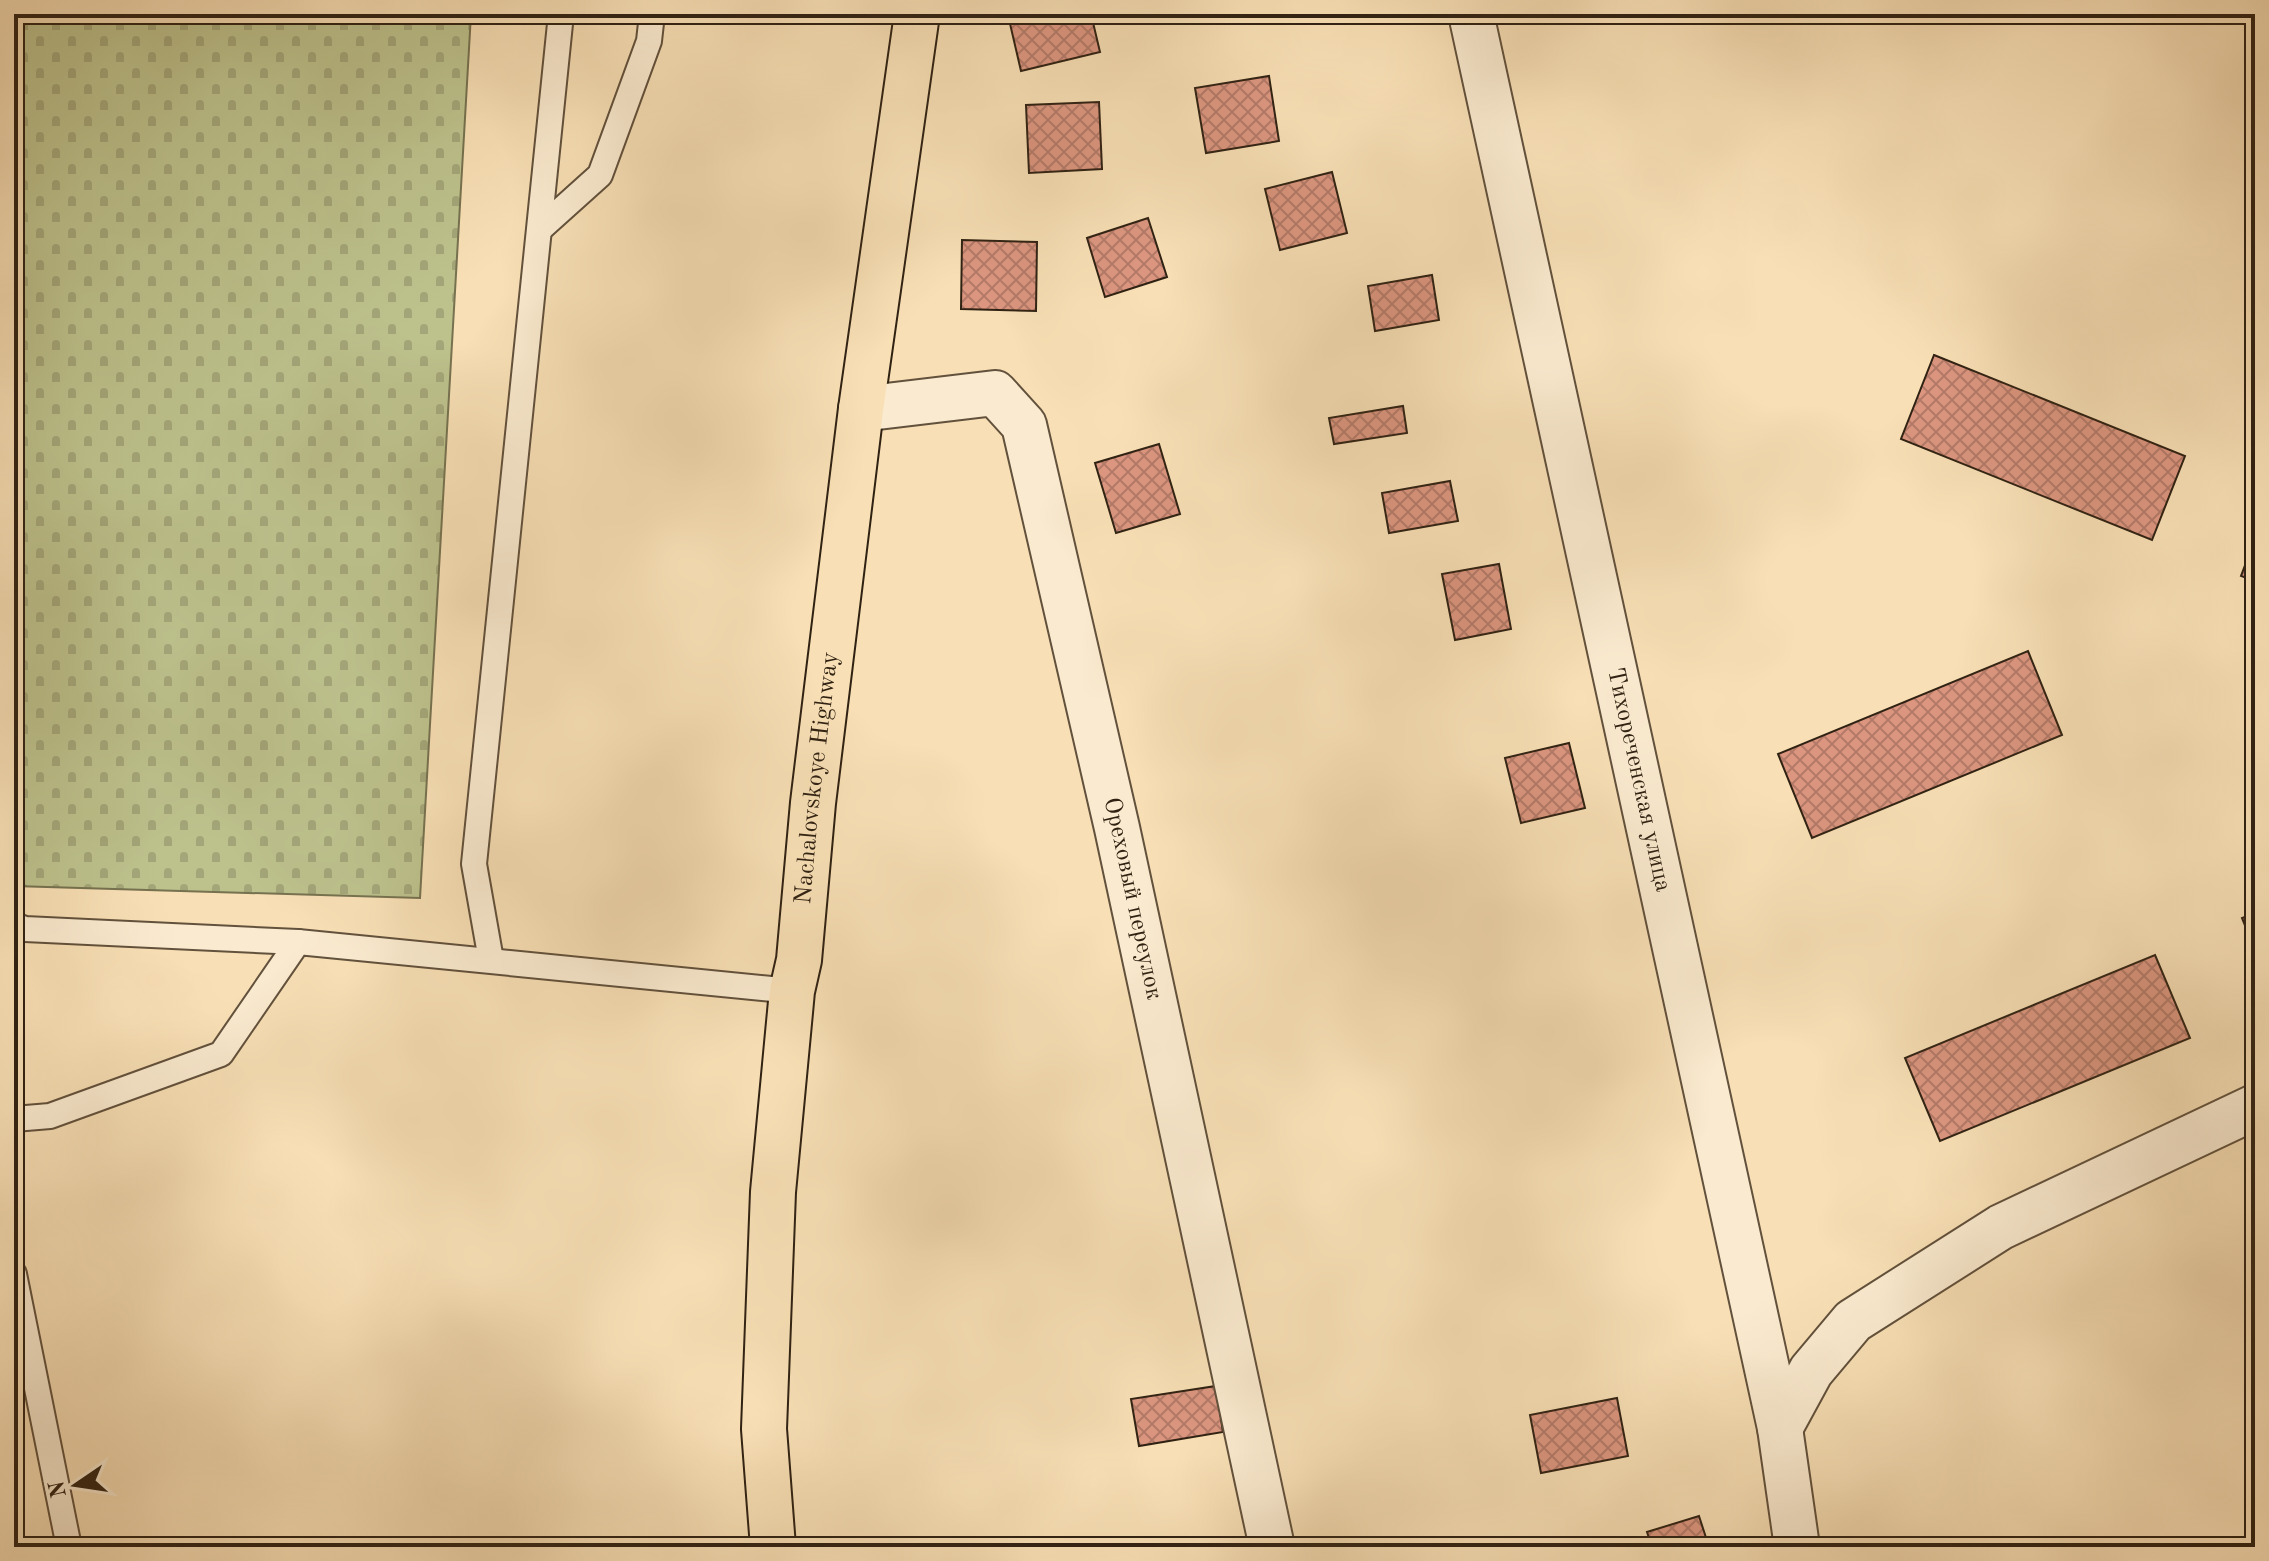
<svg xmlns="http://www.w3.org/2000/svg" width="2269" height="1561" viewBox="0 0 2269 1561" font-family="'Old Standard TT',serif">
<defs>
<pattern id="cemetery-stones" width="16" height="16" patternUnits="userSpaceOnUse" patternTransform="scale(2)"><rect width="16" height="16" fill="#bdc28d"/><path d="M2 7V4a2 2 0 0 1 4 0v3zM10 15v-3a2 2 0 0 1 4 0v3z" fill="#a3a679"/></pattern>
<pattern id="building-cross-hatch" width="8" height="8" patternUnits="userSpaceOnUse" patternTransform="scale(2)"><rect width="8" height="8" fill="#dc9680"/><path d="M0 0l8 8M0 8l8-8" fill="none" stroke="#b37a68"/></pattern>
</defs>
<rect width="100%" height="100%" fill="#f8dfb5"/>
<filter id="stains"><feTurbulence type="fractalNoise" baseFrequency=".0025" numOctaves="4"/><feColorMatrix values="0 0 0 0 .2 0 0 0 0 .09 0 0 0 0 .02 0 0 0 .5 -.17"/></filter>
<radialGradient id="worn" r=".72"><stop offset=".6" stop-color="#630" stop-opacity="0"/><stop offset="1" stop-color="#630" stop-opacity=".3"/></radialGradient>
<!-- cemetery -->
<path fill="url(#cemetery-stones)" stroke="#767250" stroke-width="2" d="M14 14H471L420 898 14 886Z"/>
<!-- building -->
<g fill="url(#building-cross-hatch)" stroke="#302213" stroke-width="2">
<path d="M1013 14H1091L1100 52 1021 71 1008 15Z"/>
<path d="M1269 76 1279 141 1206 153 1195 88Z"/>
<path d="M1099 102 1102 169 1029 173 1026 105Z"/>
<path d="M1332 172 1347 233 1280 250 1265 189Z"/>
<path d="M1148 218 1167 277 1105 297 1087 238Z"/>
<path d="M962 240 1037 242 1036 311 961 309Z"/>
<path d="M1432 275 1439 320 1375 331 1368 286Z"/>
<path d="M1934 355 2185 456 2152 540 1901 439Z"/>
<path d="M1403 406 1407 433 1334 444 1329 418Z"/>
<path d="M1159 444 1180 514 1116 533 1095 463Z"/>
<path d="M1450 481 1458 521 1389 533 1382 493Z"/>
<path d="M2255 539V581L2241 576Z"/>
<path d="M1499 564 1511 629 1455 640 1442 574Z"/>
<path d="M2028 651 2062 735 1812 838 1778 754Z"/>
<path d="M1569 743 1585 808 1521 823 1505 758Z"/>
<path d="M2255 913V950L2242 918Z"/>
<path d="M2155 955 2190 1038 1940 1141 1905 1058Z"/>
<path d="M1216 1386 1223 1432 1139 1446 1131 1399Z"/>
<path d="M1617 1398 1628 1456 1541 1473 1530 1415Z"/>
<path d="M1699 1516 1709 1547H1652L1647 1532Z"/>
</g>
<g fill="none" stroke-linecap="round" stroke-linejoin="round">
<!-- service casing -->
<g stroke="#62513c" stroke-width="28">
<g id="service">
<path d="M541 228 600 175 649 41 652 14"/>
<path d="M14 925 25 929 298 942"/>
<path d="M491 960 474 864 561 14"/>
<path d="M14 1119 50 1116 221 1054 298 942 792 991"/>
<path d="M14 1274 69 1547"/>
</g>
</g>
<!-- minor casing -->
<g stroke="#62513c" stroke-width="48">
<g id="minor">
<path id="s1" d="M1471 14 1780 1428 1797 1547"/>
<path id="s2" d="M861 409 995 393 1024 425 1117 828 1272 1547"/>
<path d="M1780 1428 1811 1371 1853 1321 2001 1227 2255 1107"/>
</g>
</g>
<!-- primary casing -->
<g stroke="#302213" stroke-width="48">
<g id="primary">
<path id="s3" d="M773 1547 764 1429 773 1192 792 991 799 960 813 803 861 409 917 14"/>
</g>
</g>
<!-- service -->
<use href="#service" stroke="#faeacf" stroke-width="24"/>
<!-- minor -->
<use href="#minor" stroke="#faeacf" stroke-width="44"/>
<!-- primary -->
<use href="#primary" stroke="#f8dfb5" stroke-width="44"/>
</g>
<g text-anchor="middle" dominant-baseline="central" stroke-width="6" stroke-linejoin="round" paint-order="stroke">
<!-- street labels -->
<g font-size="24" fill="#302213" stroke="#faeacf">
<text stroke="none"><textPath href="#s3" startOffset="772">Nachalovskoye Highway</textPath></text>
<text stroke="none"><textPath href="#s1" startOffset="784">Тихореченская улица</textPath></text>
<text stroke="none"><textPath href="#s2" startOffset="664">Ореховый переулок</textPath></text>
</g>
</g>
<!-- margin -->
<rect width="2269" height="1561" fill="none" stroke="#f8dfb5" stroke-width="48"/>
<rect x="16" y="16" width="2237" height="1529" fill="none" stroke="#302213" stroke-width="4"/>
<rect x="24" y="24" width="2221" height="1513" fill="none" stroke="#302213" stroke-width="2"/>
<!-- north arrow -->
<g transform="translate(76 1485) rotate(257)" stroke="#faeacf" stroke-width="6" paint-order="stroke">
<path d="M0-6L14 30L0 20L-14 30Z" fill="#302213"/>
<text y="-12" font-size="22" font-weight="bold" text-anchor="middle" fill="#302213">N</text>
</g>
<rect width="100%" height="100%" filter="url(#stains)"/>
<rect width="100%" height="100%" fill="url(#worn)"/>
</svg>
